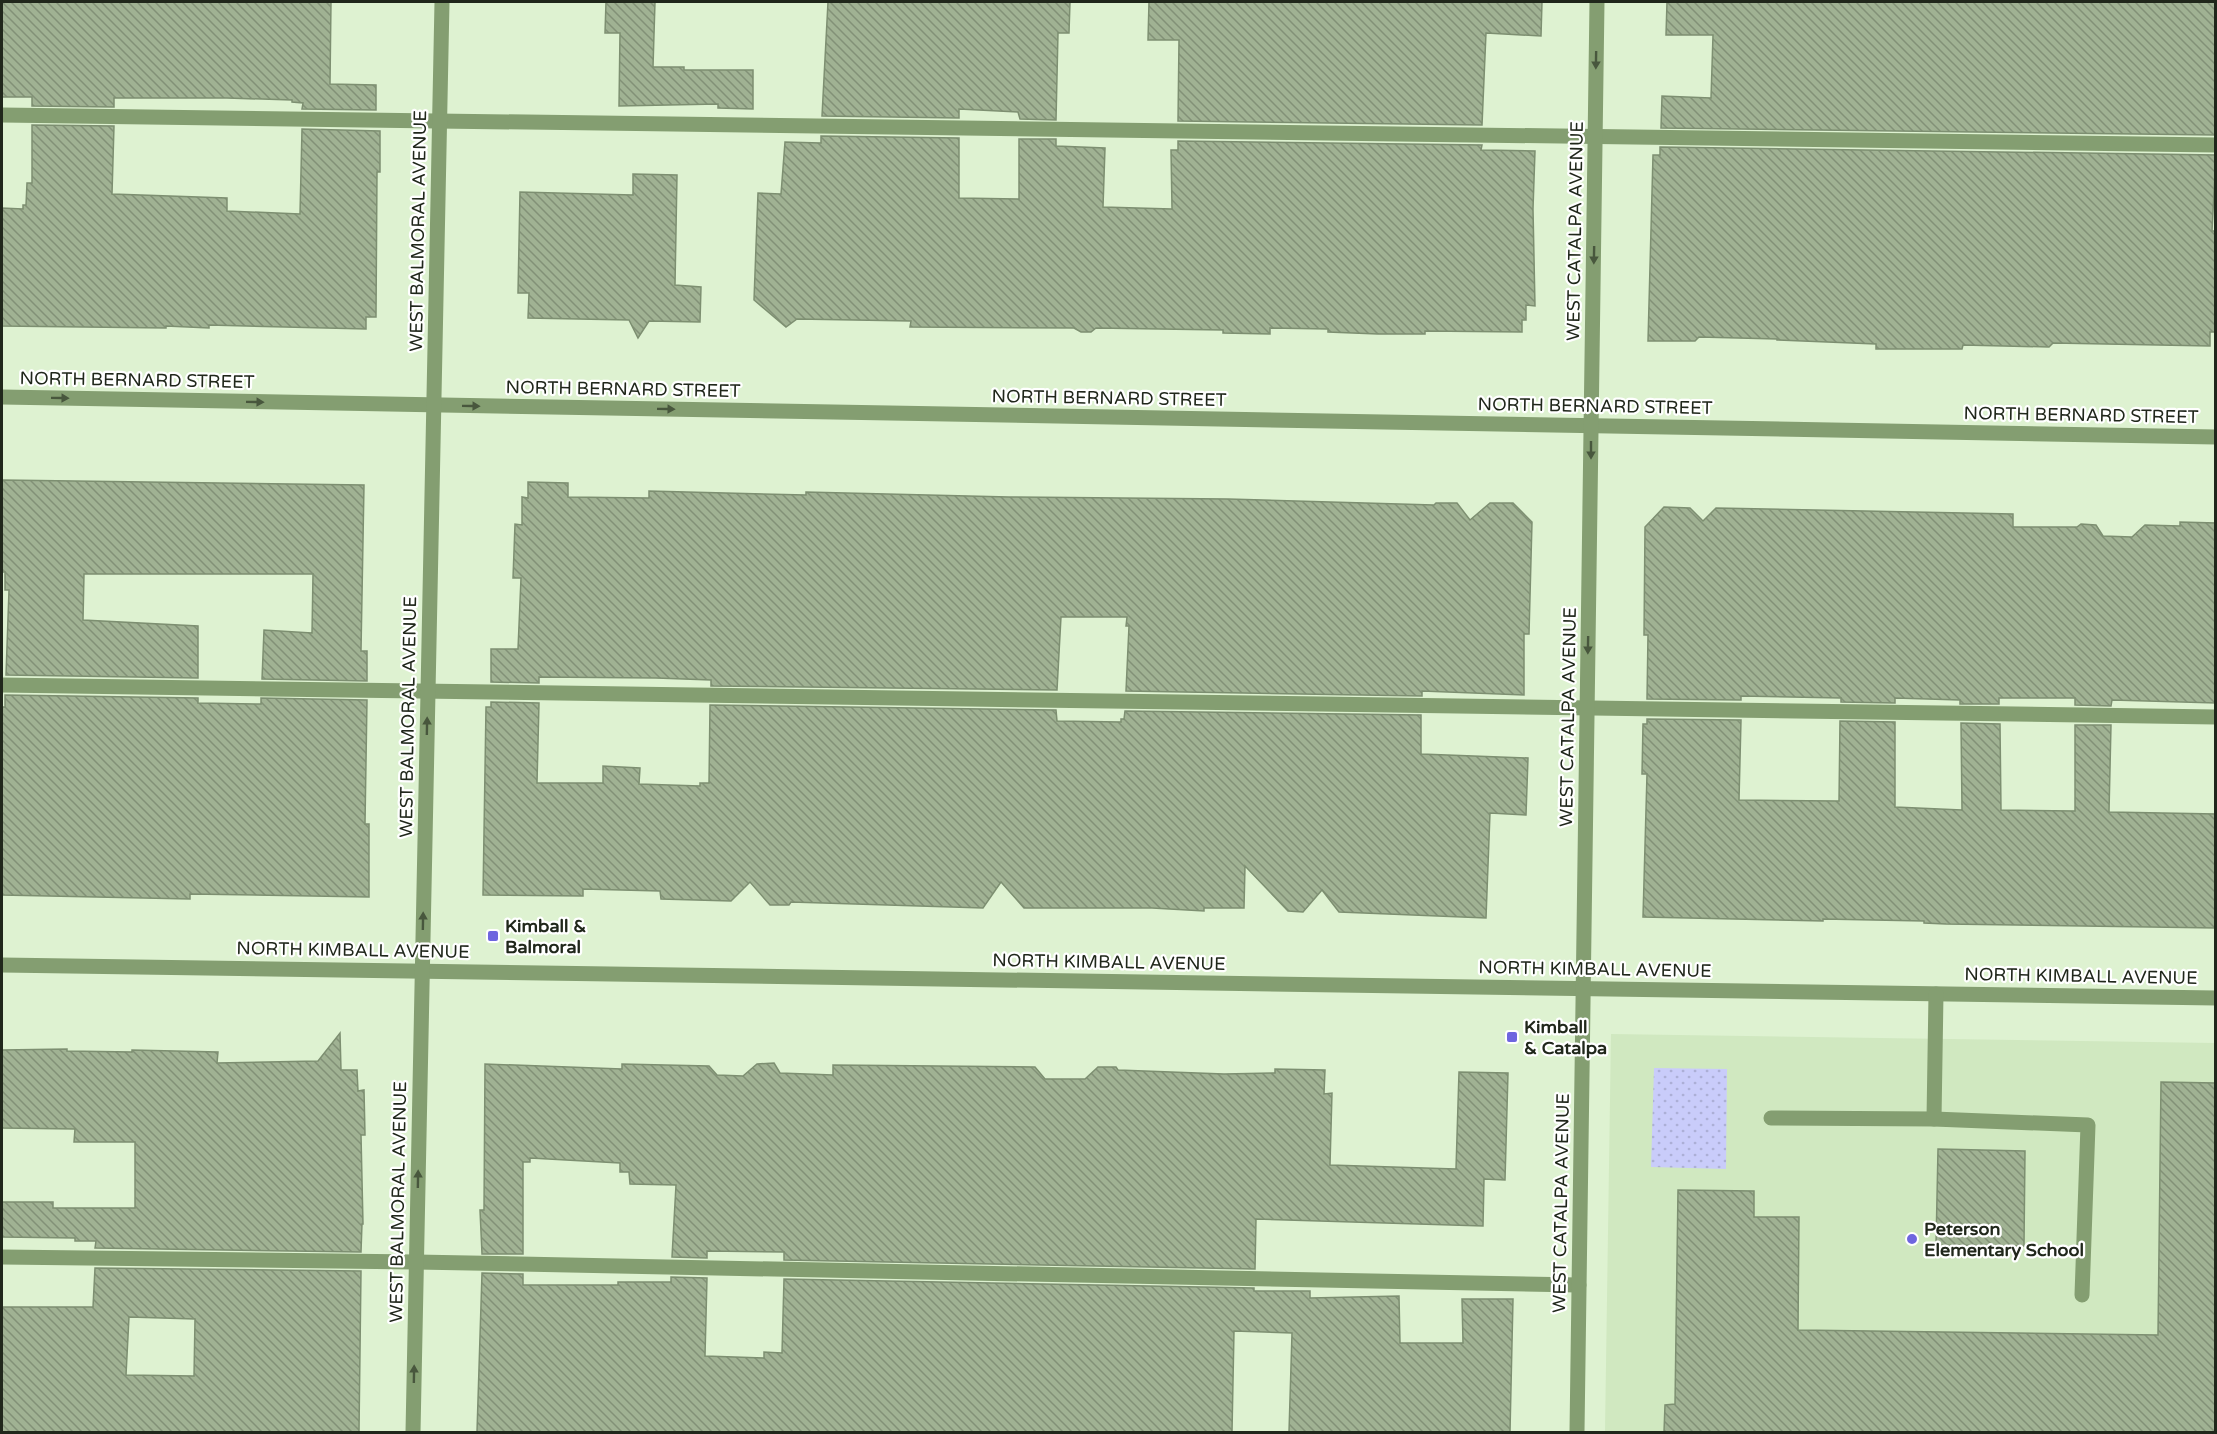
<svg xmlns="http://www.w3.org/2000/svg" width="2217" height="1434" viewBox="0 0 2217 1434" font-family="'Varela Round',sans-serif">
<defs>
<pattern id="grass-dots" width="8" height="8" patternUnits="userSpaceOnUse" patternTransform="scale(1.5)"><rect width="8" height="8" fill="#c9ccfa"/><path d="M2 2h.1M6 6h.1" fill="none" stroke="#acafd6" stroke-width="1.8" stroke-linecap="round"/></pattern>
<pattern id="building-back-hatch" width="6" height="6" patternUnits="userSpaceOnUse" patternTransform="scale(1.5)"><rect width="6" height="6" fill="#a0b293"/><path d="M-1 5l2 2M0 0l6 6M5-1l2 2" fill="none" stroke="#829177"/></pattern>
</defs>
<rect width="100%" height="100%" fill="#def2d1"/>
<!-- built -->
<path fill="#d0e8c0" d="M1611 1034 2215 1043V1432H1605Z"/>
<!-- grass -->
<path fill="url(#grass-dots)" d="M1654 1068 1727 1069 1726 1169 1651 1167Z"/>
<!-- building -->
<g fill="url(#building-back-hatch)" stroke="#7d8f71" stroke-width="1.5" fill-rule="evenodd">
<path d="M2 2H331L330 84 376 85V110L302 109 303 103 292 102V100L227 98H114V107L32 106V97H2Z"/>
<path d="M606 2H655L653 67H684V70H753V109L718 108V104L619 106 620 33H605Z"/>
<path d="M828 2H1070L1069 33H1058L1056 120 1020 119 1018 112 959 109V118L822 116Z"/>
<path d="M1149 2H1542L1541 36 1486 33 1482 125 1178 121 1179 40H1148Z"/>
<path d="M1667 2H2216V135L1661 128 1662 96 1711 98 1713 35H1666Z"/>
<path d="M32 125 114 126 112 194 227 198V211L300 214 302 129 380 131V172H377L376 317H366V329L209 325V328L166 326V328L2 326V208L23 209V205H26L27 183H32Z"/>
<path d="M821 136 959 138V198L1019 199V139H1056V146L1105 148 1103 207 1172 209 1171 150H1178V141L1482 145 1481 150 1535 151 1533 209 1535 306 1526 305V320H1522V332L1425 331V334H1378L1328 332V329L1270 328V334L1223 333V330L1096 328 1091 332H1081L1074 328 910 327 911 321 797 319 786 327 754 300 758 193 781 194 785 142 821 143Z"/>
<path d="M1660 147 2216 155 2212 231H2216V332H2210V346L2053 343 2049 347 1963 345 1962 349H1876V344L1777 340V339L1699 337 1695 341H1648L1653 155H1660Z"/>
<path d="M633 174 677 175 675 285 701 287 700 322 649 321 638 338 629 320 528 318 529 293H518L520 192 633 195Z"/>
<path d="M2 480 364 485 361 651H367V681L262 679 264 630 312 633 313 574H84L83 620 198 626V678L6 675 9 590H5V572H2Z"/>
<path d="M528 482 568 483V497L649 498V491L806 495V492L1009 497 1228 499 1434 505 1436 503H1457L1470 520 1490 503H1513L1532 522 1529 634H1524V695L1422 691V696L1126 691 1129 626H1126L1127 617H1061L1057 690 711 686V680L656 678 539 677V683L491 682V649H518L521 578H513L515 524 522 525V497L528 498Z"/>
<path d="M1664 507 1690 508 1703 521 1716 508 2013 514V527H2077L2081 524 2096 525 2103 536 2132 537 2145 525 2180 526V522L2216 523V703L2112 700 2111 706 2075 705V698H1999V704H1960V700L1895 698V703L1841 702V698L1741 696V700L1647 699 1648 635H1644L1645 527Z"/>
<path d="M5 695 198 698V703L261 704V698L367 700 365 824H369V897L190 894V899L2 895V707H5Z"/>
<path d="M491 702 539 703 537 783H603V766L640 768 639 784 700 786V783H709L710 705 1056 710 1057 721 1121 722V719H1124L1125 711 1421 715V754L1528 758 1526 815 1490 813 1486 918 1339 912 1322 890 1303 912 1288 911 1245 866 1244 908H1204V911L1152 908H1024L1001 882 983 908 791 902 789 905H770L750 882 731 901 661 899 660 891 583 889V896L483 895 486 707H491Z"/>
<path d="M1647 719 1741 720 1739 800 1839 801 1840 721 1895 722V807L1962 810 1961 723 2000 724 2001 810 2075 811V725H2111L2109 812 2216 814V928L1946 924 1924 923V921L1823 919V921L1643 917 1647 774H1642L1643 724H1647Z"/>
<path d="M340 1033 341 1070H357L358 1091 364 1090 365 1135H361L363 1224H362L361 1252 95 1248 96 1241H75V1238L2 1237V1202H53V1208H135V1142H74L75 1129 2 1128V1050L67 1049V1051L132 1052V1050L218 1052 217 1063 318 1061Z"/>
<path d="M774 1063 780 1073 833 1075V1065L1035 1067 1045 1079H1085L1098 1067H1116L1118 1070 1224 1074 1275 1073V1069L1325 1070 1324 1094 1332 1093 1330 1165 1456 1169 1459 1072 1508 1073 1505 1180 1484 1179 1483 1226 1256 1219 1255 1269 784 1260V1252L707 1251V1258L672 1257 676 1185 630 1184 629 1172H620V1163L530 1158V1162H523V1254H482L480 1210H484L485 1064 622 1069V1064L709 1066 717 1075 743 1076 757 1064Z"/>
<path d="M2161 1082 2216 1083V1432H1664L1665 1405 1675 1404 1678 1190 1754 1191V1217H1799L1798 1330 2158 1335Z"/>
<path d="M1938 1149 2025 1151 2024 1246 1936 1245Z"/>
<path d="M95 1268 361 1271 359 1432H2V1307H93ZM129 1317 195 1319 194 1376 126 1375Z"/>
<path d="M482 1273 523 1274V1285H618V1282H671V1277L707 1278 705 1356 764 1358V1352L782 1353 784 1279 1254 1288V1291H1310V1298L1399 1296 1400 1343H1463L1462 1299H1513L1510 1432H1289L1292 1333 1234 1331 1232 1432H477Z"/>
</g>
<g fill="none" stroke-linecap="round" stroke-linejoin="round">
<!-- minor -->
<g stroke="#849e71" stroke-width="15">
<path d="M2 115 2216 145"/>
<path d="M2 397 2216 437"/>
<path d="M2 685 2216 717"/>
<path d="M2 965 2216 998"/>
<path d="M1771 1118 1934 1119 2088 1125 2082 1295"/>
<path d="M1934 1119 1936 994"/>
<path d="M2 1257 416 1262 1579 1285"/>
<path d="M413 1432 442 2"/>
<path d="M1577 1432 1597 2"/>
</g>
</g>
<!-- one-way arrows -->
<defs><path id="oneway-solid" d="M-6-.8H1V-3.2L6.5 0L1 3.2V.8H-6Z" transform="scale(1.5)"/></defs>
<g fill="#48573d">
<use href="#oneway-solid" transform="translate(1596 60) rotate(91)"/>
<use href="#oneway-solid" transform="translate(1594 255) rotate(91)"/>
<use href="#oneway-solid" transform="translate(60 398) rotate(1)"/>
<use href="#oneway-solid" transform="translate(255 402) rotate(1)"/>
<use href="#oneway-solid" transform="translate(471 406) rotate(1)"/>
<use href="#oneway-solid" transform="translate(666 409) rotate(1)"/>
<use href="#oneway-solid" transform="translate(1591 450) rotate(90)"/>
<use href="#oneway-solid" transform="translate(1588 645) rotate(91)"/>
<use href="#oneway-solid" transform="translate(427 726) rotate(-89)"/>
<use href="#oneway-solid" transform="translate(423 921) rotate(-89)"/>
<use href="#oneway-solid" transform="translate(418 1179) rotate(-89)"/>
<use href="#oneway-solid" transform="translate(414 1374) rotate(-89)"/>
</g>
<!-- markers -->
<g fill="#6e65df" stroke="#fff" stroke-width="2">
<rect x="487" y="930" width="12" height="12" rx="3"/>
<rect x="1506" y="1031" width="12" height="12" rx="3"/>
<circle cx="1912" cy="1239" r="6"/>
</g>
<g text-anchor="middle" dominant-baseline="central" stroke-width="4.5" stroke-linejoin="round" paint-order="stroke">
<!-- street labels -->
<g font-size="18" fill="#20271b" stroke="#fff">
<text transform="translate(418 231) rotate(-89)">WEST BALMORAL AVENUE</text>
<text transform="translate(1575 231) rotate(-89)">WEST CATALPA AVENUE</text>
<text transform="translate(137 380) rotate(1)">NORTH BERNARD STREET</text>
<text transform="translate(623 389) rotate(1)">NORTH BERNARD STREET</text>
<text transform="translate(1109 398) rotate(1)">NORTH BERNARD STREET</text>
<text transform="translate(1595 406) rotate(1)">NORTH BERNARD STREET</text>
<text transform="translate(2081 415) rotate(1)">NORTH BERNARD STREET</text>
<text transform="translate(408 717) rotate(-89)">WEST BALMORAL AVENUE</text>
<text transform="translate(1568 717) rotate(-89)">WEST CATALPA AVENUE</text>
<text transform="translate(353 950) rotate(1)">NORTH KIMBALL AVENUE</text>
<text transform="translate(1109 962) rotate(1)">NORTH KIMBALL AVENUE</text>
<text transform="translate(1595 969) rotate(1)">NORTH KIMBALL AVENUE</text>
<text transform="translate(2081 976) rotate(1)">NORTH KIMBALL AVENUE</text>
<text transform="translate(398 1202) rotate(-89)">WEST BALMORAL AVENUE</text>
<text transform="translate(1561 1203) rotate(-89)">WEST CATALPA AVENUE</text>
</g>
<!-- poi labels -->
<g font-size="18" font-weight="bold" fill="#20271b" stroke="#fff" text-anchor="start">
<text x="505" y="926">Kimball &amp;<tspan x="505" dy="21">Balmoral</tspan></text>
<text x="1524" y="1027">Kimball<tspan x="1524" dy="21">&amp; Catalpa</tspan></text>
<text x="1924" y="1229">Peterson<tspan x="1924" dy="21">Elementary School</tspan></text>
</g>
</g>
<!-- border -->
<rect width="2217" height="1434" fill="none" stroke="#20271b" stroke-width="6"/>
</svg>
